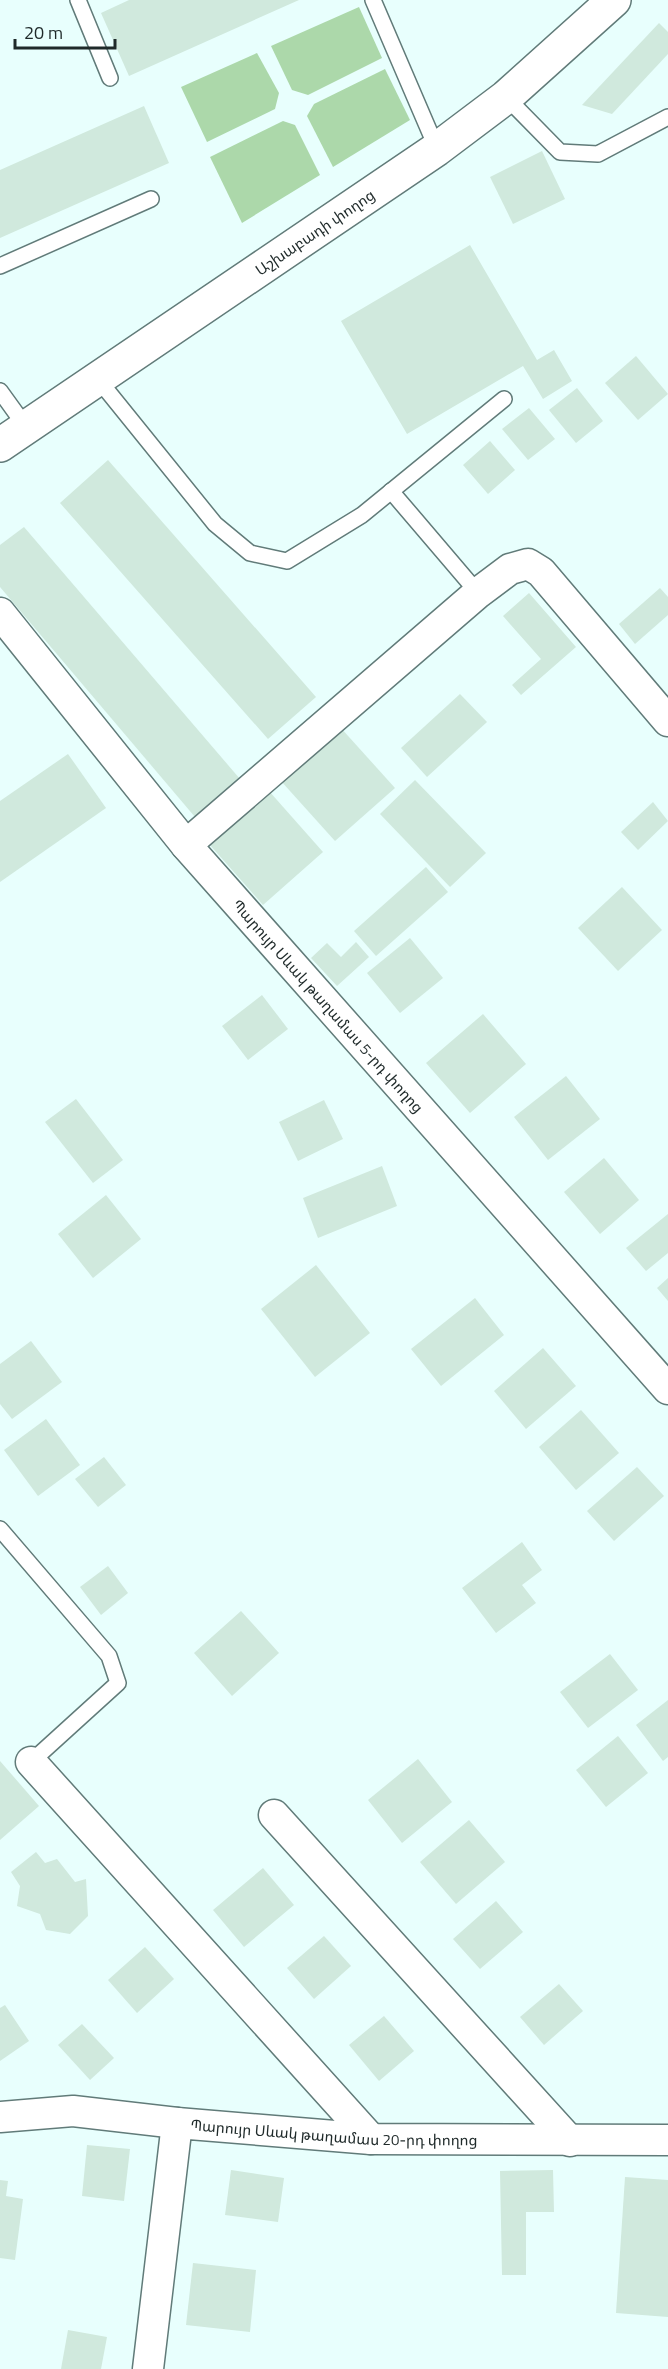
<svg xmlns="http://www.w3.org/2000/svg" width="668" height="2369" viewBox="0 0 668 2369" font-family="'Titillium Web','Noto Sans Armenian',sans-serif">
<rect width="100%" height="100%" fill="#e8fffd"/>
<!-- green -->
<g fill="#acd8aa">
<path d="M359 7 382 58 308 95 292 90 271 46Z"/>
<path d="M257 53 279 93 275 109 207 142 181 87Z"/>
<path d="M385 69 410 120 333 167 307 116 314 104Z"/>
<path d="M283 121 295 125 320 175 242 223 210 157Z"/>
</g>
<!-- building -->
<g fill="#d0e9dd">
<path d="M129 0H299L129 76 101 13Z"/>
<path d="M659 23 668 32V54L612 114 582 105Z"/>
<path d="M144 106 169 163 0 238V170Z"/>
<path d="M542 151 565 199 513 224 490 177Z"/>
<path d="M470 245 537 360 554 350 572 381 543 399 523 366 407 434 341 321Z"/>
<path d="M636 356 668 394 638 420 605 383Z"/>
<path d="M577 388 603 421 576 443 549 410Z"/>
<path d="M529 408 555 439 528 460 502 429Z"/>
<path d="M490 441 515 470 488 494 463 465Z"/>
<path d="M108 460 316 697 268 739 60 503Z"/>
<path d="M24 527 240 779 195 817 0 587V545Z"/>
<path d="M660 588 668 597V615L635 644 619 624Z"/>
<path d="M529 593 576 647 521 695 512 685 541 659 503 616Z"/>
<path d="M460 694 487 722 427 777 401 748Z"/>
<path d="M340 727 395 788 335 841 281 781Z"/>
<path d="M68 754 106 808 0 882V801Z"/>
<path d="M415 780 486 853 450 887 380 814Z"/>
<path d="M269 791 323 852 263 905 209 844Z"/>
<path d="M653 802 668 821 638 850 621 832Z"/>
<path d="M426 867 448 892 376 956 354 931Z"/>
<path d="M622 887 662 930 618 971 578 928Z"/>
<path d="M410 938 443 978 400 1013 367 973Z"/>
<path d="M356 942 369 957 337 986 311 958 327 943 341 957Z"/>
<path d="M262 995 288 1029 248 1060 222 1026Z"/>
<path d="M483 1014 526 1064 470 1113 426 1063Z"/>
<path d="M566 1076 600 1119 548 1160 514 1117Z"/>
<path d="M76 1099 123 1160 93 1183 45 1122Z"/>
<path d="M324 1100 343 1139 298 1161 279 1122Z"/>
<path d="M604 1158 639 1200 600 1234 564 1192Z"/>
<path d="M382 1166 397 1206 318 1238 303 1198Z"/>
<path d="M106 1195 141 1239 93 1278 58 1234Z"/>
<path d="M668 1214V1253L646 1271 626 1248Z"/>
<path d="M316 1265 370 1333 315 1377 261 1309Z"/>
<path d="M668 1278V1301L657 1288Z"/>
<path d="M475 1298 504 1335 441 1386 411 1349Z"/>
<path d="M31 1341 62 1382 12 1419 0 1404V1364Z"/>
<path d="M543 1348 576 1386 526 1429 494 1391Z"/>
<path d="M581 1410 619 1453 576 1490 539 1447Z"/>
<path d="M46 1419 80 1465 38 1496 4 1450Z"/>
<path d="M104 1457 126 1485 98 1507 75 1479Z"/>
<path d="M637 1467 664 1496 614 1541 587 1511Z"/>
<path d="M522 1542 542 1570 522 1585 536 1603 496 1633 462 1588Z"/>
<path d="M108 1566 128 1593 101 1615 80 1587Z"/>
<path d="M241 1611 279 1653 232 1696 194 1653Z"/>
<path d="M610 1654 638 1690 588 1728 560 1692Z"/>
<path d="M668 1700V1757L663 1761 636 1725Z"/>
<path d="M618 1736 648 1773 606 1807 576 1770Z"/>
<path d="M418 1759 452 1802 402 1843 368 1800Z"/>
<path d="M0 1761 39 1806 0 1840Z"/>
<path d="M469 1820 505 1862 456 1904 420 1862Z"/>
<path d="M36 1852 45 1863 57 1859 75 1882 86 1879 88 1916 70 1934 46 1930 40 1914 17 1906 20 1886 11 1872Z"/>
<path d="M263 1868 294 1905 244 1947 213 1910Z"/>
<path d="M496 1901 523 1932 480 1969 453 1939Z"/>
<path d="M324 1936 351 1966 314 1999 287 1968Z"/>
<path d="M145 1947 174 1979 137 2013 108 1980Z"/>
<path d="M559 1984 583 2011 544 2045 520 2017Z"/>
<path d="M5 2005 29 2041 0 2061V2008Z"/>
<path d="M384 2016 414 2051 379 2081 349 2045Z"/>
<path d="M82 2024 114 2058 90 2080 58 2045Z"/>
<path d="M87 2145 130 2149 124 2201 82 2196Z"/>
<path d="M231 2170 284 2178 278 2222 225 2215Z"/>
<path d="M553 2170 554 2212H526V2275H502L500 2171Z"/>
<path d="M625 2177 668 2180V2317L616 2313Z"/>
<path d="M0 2180 8 2181 6 2196 23 2199 15 2260 0 2258Z"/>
<path d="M193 2263 256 2270 250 2332 186 2325Z"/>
<path d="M68 2330 107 2337 101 2369H61Z"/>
</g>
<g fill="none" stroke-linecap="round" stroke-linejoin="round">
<!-- service casing -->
<g stroke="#617b79" stroke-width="18">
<g id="service">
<path d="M78 0 110 78"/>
<path d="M373 0 437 149"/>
<path d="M506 97 560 152 598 154 668 117"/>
<path d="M0 266 151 199"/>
<path d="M97 378 215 524 250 553 287 561 362 515 504 399"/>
<path d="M0 391 26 427"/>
<path d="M391 491 478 593"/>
<path d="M0 1529 109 1656 118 1683 31 1762"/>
</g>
</g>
<!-- minor casing -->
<g stroke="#617b79" stroke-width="33">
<g id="minor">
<path id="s1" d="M0 613 186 845 668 1389"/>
<path d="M186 845 478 593 510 569 528 564 541 572 668 721"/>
<path d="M31 1762 371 2139"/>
<path d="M274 1815 570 2141"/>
<path d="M0 2117 73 2111 177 2123"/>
<path id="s2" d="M148 2369 177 2123 371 2139 668 2140"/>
</g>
</g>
<!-- tertiary casing -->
<g stroke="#617b79" stroke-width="36">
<g id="tertiary">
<path id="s3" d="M0 445 437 149 506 97 614 0"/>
</g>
</g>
<!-- service -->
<use href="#service" stroke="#fff" stroke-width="15"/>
<!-- minor -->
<use href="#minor" stroke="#fff" stroke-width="30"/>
<!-- tertiary -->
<use href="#tertiary" stroke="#fff" stroke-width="33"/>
</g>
<g text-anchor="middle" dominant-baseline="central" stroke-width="4.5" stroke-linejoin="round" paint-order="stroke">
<!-- street labels -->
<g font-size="15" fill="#1f2a2a" stroke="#e8fffd">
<text stroke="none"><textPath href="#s3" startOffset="380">Աշխաբադի փողոց</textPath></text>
<text stroke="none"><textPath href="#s1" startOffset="512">Պարույր Սևակ թաղամաս 5-րդ փողոց</textPath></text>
<text stroke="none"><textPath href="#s2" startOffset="405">Պարույր Սևակ թաղամաս 20-րդ փողոց</textPath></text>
</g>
</g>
<!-- scale -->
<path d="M15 39v9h100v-9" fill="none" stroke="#1f2a2a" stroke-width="3"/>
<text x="24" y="39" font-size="18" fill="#1f2a2a" stroke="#e8fffd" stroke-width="4.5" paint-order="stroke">20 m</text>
</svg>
